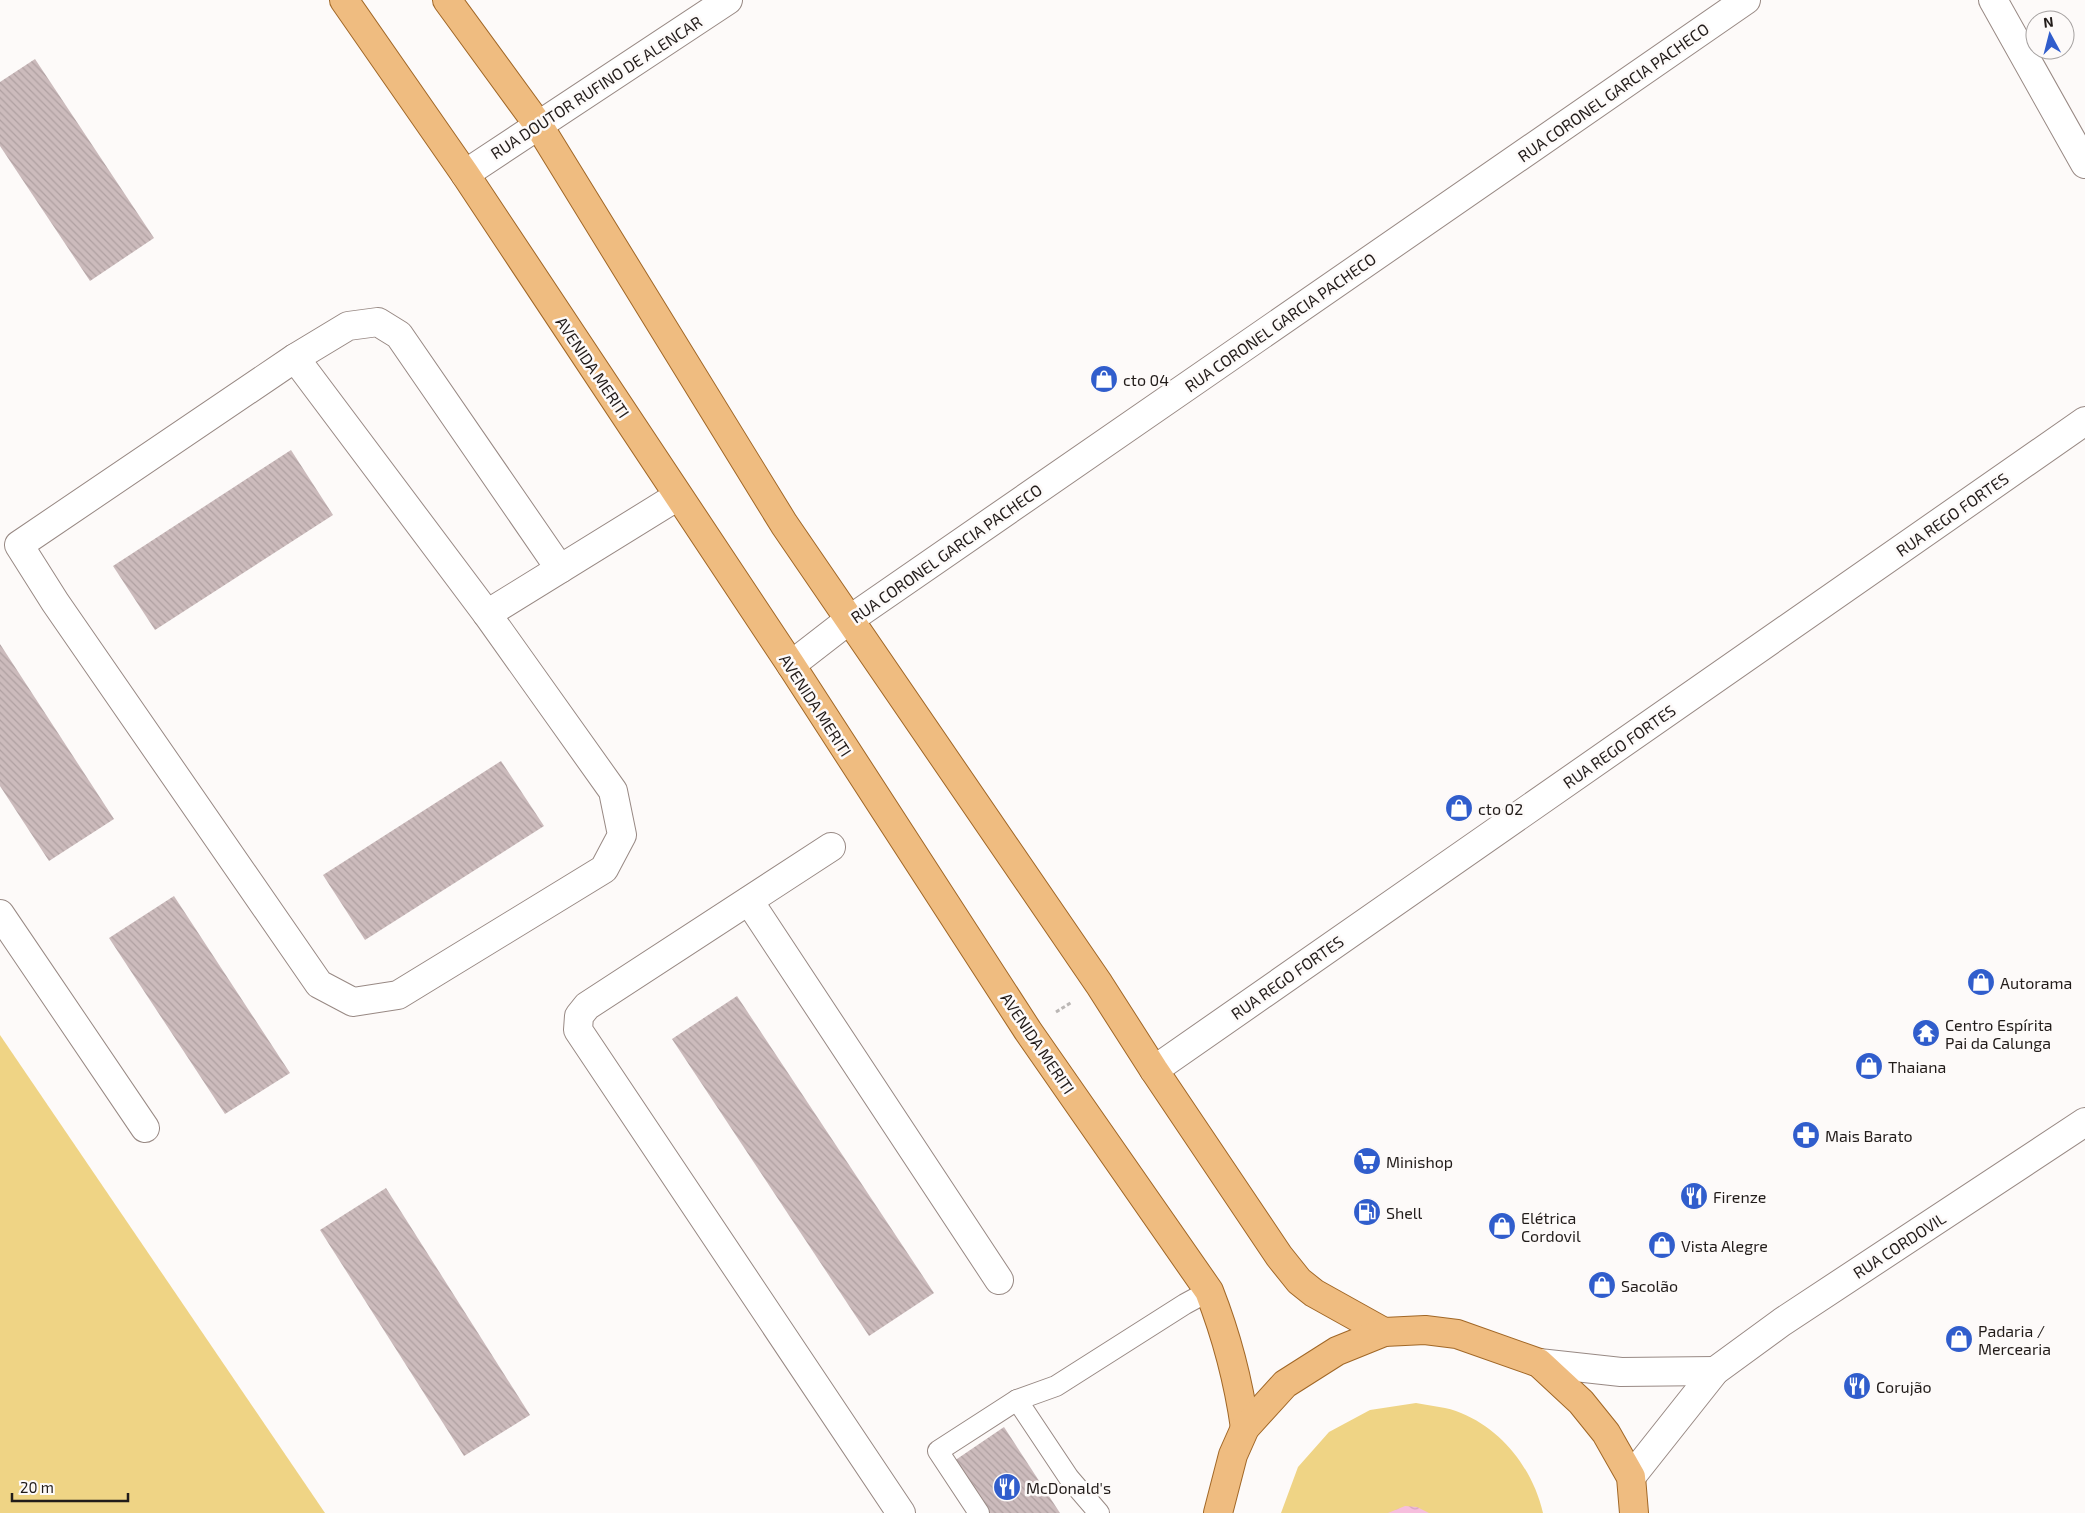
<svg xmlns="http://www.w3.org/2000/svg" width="2085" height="1513" viewBox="0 0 2085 1513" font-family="'Exo 2',sans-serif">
<defs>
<pattern id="water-waves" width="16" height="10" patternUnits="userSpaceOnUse" patternTransform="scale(1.25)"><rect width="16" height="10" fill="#f6bedd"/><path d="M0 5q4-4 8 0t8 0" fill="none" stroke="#d3a3bd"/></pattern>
<pattern id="building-back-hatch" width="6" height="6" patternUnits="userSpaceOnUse" patternTransform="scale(1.25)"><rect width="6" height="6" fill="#ccbbbc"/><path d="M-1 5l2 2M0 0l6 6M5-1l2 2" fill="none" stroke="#afa0a1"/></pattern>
</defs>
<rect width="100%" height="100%" fill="#fdfaf9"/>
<!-- grass -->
<g fill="#efd485">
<path d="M0 1035 325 1513H0Z"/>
<path d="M1416 1403C1431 1406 1448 1407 1461 1413 1503 1430 1533 1470 1543 1513H1281L1298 1467 1329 1432 1370 1410Z"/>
</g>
<!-- water -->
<path fill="url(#water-waves)" d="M1405 1506 1417 1507 1429 1513H1388Z"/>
<!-- building -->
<g fill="url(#building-back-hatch)">
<path d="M35 59 154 238 90 281 0 146V82Z"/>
<path d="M291 450 333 515 155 630 113 566Z"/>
<path d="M0 644 114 819 49 861 0 786Z"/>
<path d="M501 761 544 826 365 940 323 875Z"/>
<path d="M174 896 290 1073 225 1114 109 938Z"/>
<path d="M737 996 934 1293 869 1336 672 1039Z"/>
<path d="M386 1188 530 1415 464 1456 320 1230Z"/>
<path d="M1004 1427 1060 1513H988L954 1461Z"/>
</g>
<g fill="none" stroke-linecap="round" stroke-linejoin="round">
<!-- service casing -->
<g stroke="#988984" stroke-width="22">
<g id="service">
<path d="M979 1513 938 1451 1017 1400"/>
<path d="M1099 1513 1069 1478 1017 1400 1056 1386 1185 1304 1209 1291"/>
</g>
</g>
<!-- minor casing -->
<g stroke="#988984" stroke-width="30">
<g id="minor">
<path d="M1993 0 2085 164"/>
<path d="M465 174 728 0"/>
<path d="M295 358 487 614 613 791 622 835 604 869 398 995 353 1002 319 984 55 602 19 545Z"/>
<path d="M295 358 348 326 378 322 399 335 560 569"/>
<path d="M487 614 678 496"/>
<path d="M791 665 849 620 1746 0"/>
<path d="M831 847 587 1006 579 1016 578 1030 901 1513"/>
<path d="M749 901 999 1280"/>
<path d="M0 914 145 1128"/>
<path d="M1154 1070 2085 421"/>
</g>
</g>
<!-- secondary casing -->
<g stroke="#988984" stroke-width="30">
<g id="secondary">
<path d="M1539 1363 1621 1372 1715 1371"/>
<path d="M1631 1477 1715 1371 1782 1322 2085 1122"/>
</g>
</g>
<!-- primary casing -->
<g stroke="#a16726" stroke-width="30">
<g id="primary">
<path d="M344 0 465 174 791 665 1028 1031 1209 1291C1227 1337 1238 1378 1245 1428"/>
<path d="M447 0 539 126 784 524 1099 984 1154 1070 1279 1256 1299 1281 1314 1293 1384 1332"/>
<path d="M1218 1513 1233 1455 1245 1428 1285 1384 1337 1351 1384 1332 1425 1330 1457 1334 1539 1363 1581 1402 1606 1433 1631 1477 1634 1513"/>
</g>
</g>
<!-- path -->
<path stroke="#bbb7b5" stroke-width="3" stroke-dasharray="4 2.5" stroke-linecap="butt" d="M1056 1012 1072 1002"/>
<!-- service -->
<use href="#service" stroke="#fff" stroke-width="20"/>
<!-- minor -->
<use href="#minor" stroke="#fff" stroke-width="28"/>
<!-- secondary -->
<use href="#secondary" stroke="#fff" stroke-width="28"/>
<!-- primary -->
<use href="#primary" stroke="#efbc80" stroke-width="28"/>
</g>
<!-- icons -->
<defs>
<g id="shop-disc" transform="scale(1.4375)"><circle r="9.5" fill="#305dcc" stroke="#fdfaf9"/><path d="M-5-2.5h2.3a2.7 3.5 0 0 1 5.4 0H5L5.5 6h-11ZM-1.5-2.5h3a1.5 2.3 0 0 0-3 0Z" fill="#fff"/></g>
<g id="temple-disc" transform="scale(1.4375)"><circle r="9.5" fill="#305dcc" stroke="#fdfaf9"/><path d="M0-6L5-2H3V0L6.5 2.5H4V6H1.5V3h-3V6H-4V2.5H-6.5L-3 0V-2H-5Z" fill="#fff"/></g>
<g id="pharmacy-disc" transform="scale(1.4375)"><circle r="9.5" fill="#305dcc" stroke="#fdfaf9"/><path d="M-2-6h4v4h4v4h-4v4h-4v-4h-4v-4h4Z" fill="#fff"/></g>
<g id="supermarket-disc" transform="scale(1.4375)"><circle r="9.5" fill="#305dcc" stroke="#fdfaf9"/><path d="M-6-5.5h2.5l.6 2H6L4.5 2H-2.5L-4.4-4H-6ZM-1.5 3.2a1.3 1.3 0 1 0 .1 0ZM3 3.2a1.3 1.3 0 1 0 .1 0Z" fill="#fff"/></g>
<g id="restaurant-disc" transform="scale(1.4375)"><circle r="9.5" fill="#305dcc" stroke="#fdfaf9"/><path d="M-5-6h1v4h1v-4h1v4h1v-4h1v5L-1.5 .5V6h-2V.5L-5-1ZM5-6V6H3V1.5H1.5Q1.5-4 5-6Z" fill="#fff"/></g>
<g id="fuel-disc" transform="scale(1.4375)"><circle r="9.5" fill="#305dcc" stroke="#fdfaf9"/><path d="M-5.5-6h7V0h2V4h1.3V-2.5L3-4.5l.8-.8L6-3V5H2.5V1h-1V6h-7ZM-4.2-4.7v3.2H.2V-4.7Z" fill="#fff"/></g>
</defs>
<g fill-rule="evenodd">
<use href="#shop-disc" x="1104" y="379"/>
<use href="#shop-disc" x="1459" y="808"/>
<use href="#shop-disc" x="1981" y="982"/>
<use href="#temple-disc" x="1926" y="1033"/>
<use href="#shop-disc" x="1869" y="1066"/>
<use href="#pharmacy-disc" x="1806" y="1135"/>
<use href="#supermarket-disc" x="1367" y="1161"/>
<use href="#restaurant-disc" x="1694" y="1196"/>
<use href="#fuel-disc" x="1367" y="1212"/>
<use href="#shop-disc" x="1502" y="1226"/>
<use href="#shop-disc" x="1662" y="1245"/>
<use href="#shop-disc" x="1602" y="1285"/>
<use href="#shop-disc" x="1959" y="1339"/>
<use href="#restaurant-disc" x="1857" y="1386"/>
<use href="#restaurant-disc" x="1007" y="1487"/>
</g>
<g text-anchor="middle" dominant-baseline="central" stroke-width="5" stroke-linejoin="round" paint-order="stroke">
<!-- street labels -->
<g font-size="16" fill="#221c1a" stroke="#fdfaf9">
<text transform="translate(596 87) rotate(-33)">RUA DOUTOR RUFINO DE ALENCAR</text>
<text transform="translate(1613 92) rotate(-35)">RUA CORONEL GARCIA PACHECO</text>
<text transform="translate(1280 322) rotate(-35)">RUA CORONEL GARCIA PACHECO</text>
<text transform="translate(593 367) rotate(56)">AVENIDA MERITI</text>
<text transform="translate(1952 514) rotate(-35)">RUA REGO FORTES</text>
<text transform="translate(946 553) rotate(-35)">RUA CORONEL GARCIA PACHECO</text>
<text transform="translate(816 705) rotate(57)">AVENIDA MERITI</text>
<text transform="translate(1619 746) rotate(-35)">RUA REGO FORTES</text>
<text transform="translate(1287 977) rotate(-35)">RUA REGO FORTES</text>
<text transform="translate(1038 1043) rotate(56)">AVENIDA MERITI</text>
<text transform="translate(1899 1245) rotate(-33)">RUA CORDOVIL</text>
</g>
<!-- poi labels -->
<g font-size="16" fill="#221c1a" stroke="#fdfaf9" text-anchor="start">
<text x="1123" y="379">cto 04</text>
<text x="1478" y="808">cto 02</text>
<text x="2000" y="982">Autorama</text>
<text x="1945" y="1024">Centro Espírita<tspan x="1945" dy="18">Pai da Calunga</tspan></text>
<text x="1888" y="1066">Thaiana</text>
<text x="1825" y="1135">Mais Barato</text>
<text x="1386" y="1161">Minishop</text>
<text x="1713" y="1196">Firenze</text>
<text x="1386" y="1212">Shell</text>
<text x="1521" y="1217">Elétrica<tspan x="1521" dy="18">Cordovil</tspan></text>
<text x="1681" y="1245">Vista Alegre</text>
<text x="1621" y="1285">Sacolão</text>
<text x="1978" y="1330">Padaria /<tspan x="1978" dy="18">Mercearia</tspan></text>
<text x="1876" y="1386">Corujão</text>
<text x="1026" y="1487">McDonald's</text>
</g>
</g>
<!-- north arrow -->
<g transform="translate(2050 35) rotate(353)"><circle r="24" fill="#fdfaf9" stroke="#a5a1a0"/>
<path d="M0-4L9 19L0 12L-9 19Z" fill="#305dcc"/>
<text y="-8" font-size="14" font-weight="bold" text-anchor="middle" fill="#221c1a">N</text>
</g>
<!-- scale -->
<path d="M12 1493v8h116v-8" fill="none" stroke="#221c1a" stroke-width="2.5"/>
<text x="20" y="1493" font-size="15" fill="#221c1a" stroke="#fdfaf9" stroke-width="4" paint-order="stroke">20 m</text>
</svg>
